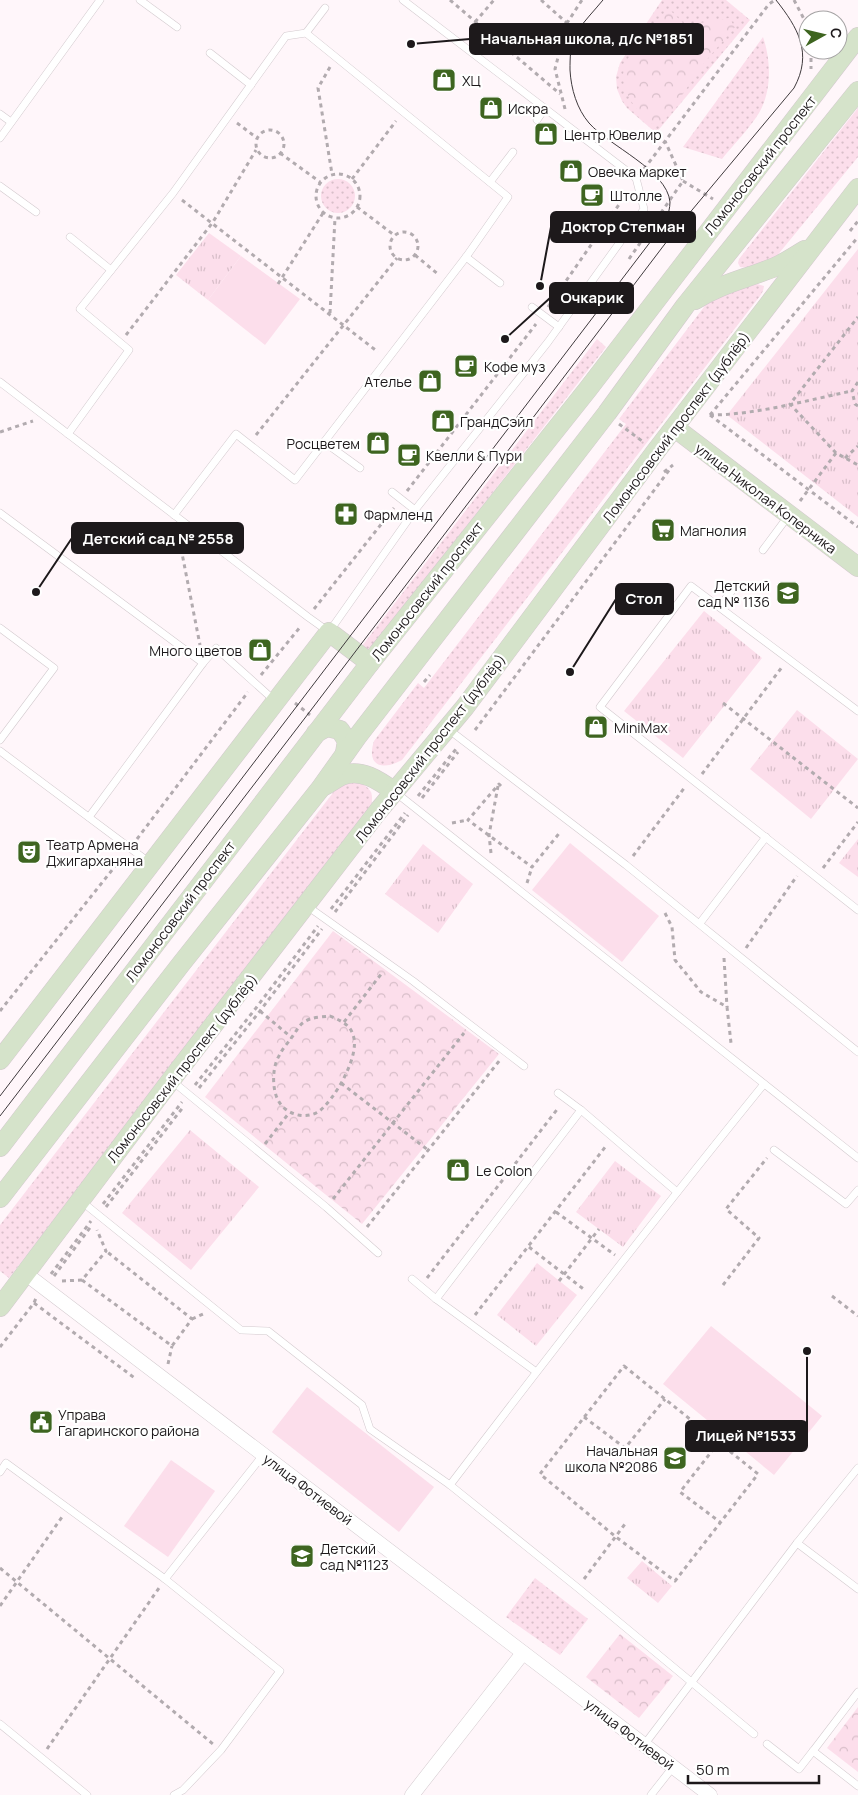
<svg xmlns="http://www.w3.org/2000/svg" width="858" height="1795" viewBox="0 0 858 1795" font-family="Manrope,sans-serif">
<defs>
<pattern id="grass-dots" width="8" height="8" patternUnits="userSpaceOnUse" patternTransform="scale(1.25)"><rect width="8" height="8" fill="#fcdeeb"/><path d="M2 2h.1M6 6h.1" fill="none" stroke="#d8bec9" stroke-width="1.8" stroke-linecap="round"/></pattern>
<pattern id="forest-crowns" width="20" height="18" patternUnits="userSpaceOnUse" patternTransform="scale(1.25)"><rect width="20" height="18" fill="#fcdeeb"/><path d="M2 6a3 3 0 1 1 6 0M12 15a3 3 0 1 1 6 0" fill="none" stroke="#d8bec9"/></pattern>
<pattern id="park-tufts" width="24" height="20" patternUnits="userSpaceOnUse" patternTransform="scale(1.25)"><rect width="24" height="20" fill="#fcdeeb"/><path d="M3 7l-1-3M5 7V3M7 7l1-3M15 17l-1-3M17 17v-4M19 17l1-3" fill="none" stroke="#d8bec9"/></pattern>
</defs>
<rect width="100%" height="100%" fill="#fff6fa"/>
<!-- grass -->
<g fill="url(#grass-dots)">
<path d="M662 0H726L750 20 656 133 627 108 622 101 617 89 616 77 620 63Z"/>
<path d="M763 37C771 60 772 91 759 113 749 129 734 144 722 159L683 147Z"/>
<path d="M858 108V157L776 257C765 262 752 269 740 267L738 263 739 259Z"/>
<circle cx="338" cy="196" r="17"/>
<path d="M757 284 764 286 763 291 760 296 402 760C382 771 366 766 374 741L418 683 424 688 626 424 619 419 707 303 711 298Z"/>
<path d="M597 339 606 347 366 655 359 650Z"/>
<path d="M350 780C365 784 377 789 370 808L9 1278 0 1271V1225L339 785Z"/>
<path d="M535 1578 588 1619 560 1655 506 1617Z"/>
</g>
<!-- forest -->
<g fill="url(#forest-crowns)">
<path d="M669 9 683 23 694 24 729 18 735 27 704 63 667 117 661 123 652 124C638 113 624 95 623 77 623 71 626 64 628 58L652 43 662 16Z"/>
<path d="M333 931 499 1054 362 1224 205 1097Z"/>
<path d="M620 1634 673 1676 639 1718 586 1677Z"/>
<path d="M858 1707V1772L827 1748Z"/>
</g>
<!-- park -->
<g fill="url(#park-tufts)">
<path d="M209 233 241 256 208 300 176 275Z"/>
<path d="M858 249V517L727 415Z"/>
<path d="M704 611 762 658 683 758 624 711Z"/>
<path d="M797 710 858 759 811 819 750 769Z"/>
<path d="M858 839V877L839 863Z"/>
<path d="M423 844 473 884 438 933 385 894Z"/>
<path d="M190 1130 259 1187 191 1270 122 1213Z"/>
<path d="M615 1161 661 1196 623 1247 576 1212Z"/>
<path d="M537 1263 577 1295 536 1346 497 1315Z"/>
<path d="M642 1561 672 1586 658 1603 627 1578Z"/>
</g>
<!-- pitch -->
<g fill="#fcdeeb">
<path d="M241 256 300 299 265 345 208 300Z"/>
<path d="M570 843 659 916 622 962 532 890Z"/>
<path d="M711 1326 822 1416 774 1475 663 1384Z"/>
<path d="M307 1387 434 1487 399 1532 272 1432Z"/>
<path d="M171 1460 215 1491 168 1557 124 1526Z"/>
</g>
<g fill="none" stroke-linecap="round" stroke-linejoin="round">
<!-- lane casing -->
<g stroke="#d3cace" stroke-width="8">
<g id="lane">
<path d="M140 0 177 27"/>
<path d="M306 33 325 8"/>
<path d="M210 53 251 85"/>
<path d="M0 114 11 122"/>
<path d="M537 120 545 108"/>
<path d="M0 138 100 0"/>
<path d="M490 182 513 152"/>
<path d="M0 186 36 212"/>
<path d="M70 237 111 270"/>
<path d="M466 257 500 283"/>
<path d="M532 307 559 327"/>
<path d="M0 382 308 617 329 632 415 510 548 342 644 209 636 178 403 0"/>
<path d="M68 434 129 350 80 309 173 193 286 36 306 33 508 197 466 257 295 480 236 434 174 515"/>
<path d="M324 442 360 468"/>
<path d="M392 492 415 510"/>
<path d="M0 513 203 663"/>
<path d="M763 550 789 515"/>
<path d="M720 606 734 588"/>
<path d="M0 628 54 668 0 740"/>
<path d="M858 711 691 586 600 707 858 910"/>
<path d="M448 729 626 865 858 1052"/>
<path d="M0 751 150 863"/>
<path d="M395 792 858 1158"/>
<path d="M89 817 203 663 216 648 275 701"/>
<path d="M307 906 413 981 524 1066"/>
<path d="M700 923 766 837"/>
<path d="M171 1080 326 1207 378 1253"/>
<path d="M558 1093 581 1110 677 1192"/>
<path d="M774 1150 846 1204 858 1190"/>
<path d="M81 1201 241 1330 268 1331 362 1405 370 1429 450 1485 578 1588 754 1734"/>
<path d="M412 1279 436 1299 535 1371"/>
<path d="M436 1299 581 1110"/>
<path d="M0 1472 6 1463 165 1579"/>
<path d="M450 1485C553 1350 657 1216 764 1084"/>
<path d="M797 1543 858 1589"/>
<path d="M858 1692 813 1751 858 1786"/>
<path d="M0 1724 87 1795"/>
<path d="M767 1744 799 1769 813 1751"/>
<path d="M644 1745 797 1543 858 1468"/>
<path d="M174 1795 183 1790 221 1750 280 1671 165 1579 263 1455"/>
<path d="M651 1795 673 1767"/>
</g>
</g>
<!-- street casing -->
<g stroke="#d3cace" stroke-width="15">
<g id="street">
<path d="M26 1274 710 1795"/>
<path d="M412 1795 523 1653"/>
</g>
</g>
<!-- secondary casing -->
<g stroke="#d3cace" stroke-width="20">
<g id="secondary">
<path d="M695 300C719 285 741 280 767 270 781 266 793 257 805 250"/>
<path d="M675 428 858 567"/>
<path d="M316 733 327 727 340 730 347 741 345 753"/>
<path d="M324 786C330 783 335 779 341 776 360 767 380 781 395 792"/>
<path d="M0 1060 329 632 370 663"/>
<path d="M0 1147 370 663 588 389 858 37"/>
<path d="M0 1198 181 964 320 789 357 737 607 413 685 306 858 91"/>
<path d="M0 1307 171 1080 379 810 465 707 656 451 858 188"/>
</g>
</g>
<!-- path -->
<g stroke="#b2abaf" stroke-width="3" stroke-dasharray="4 4" stroke-linecap="butt">
<path d="M450 0 560 94"/>
<path d="M541 0 567 23"/>
<path d="M794 0 805 21 808 34"/>
<path d="M475 22 494 0"/>
<path d="M811 50V69"/>
<path d="M330 67 318 88 332 174"/>
<path d="M565 109 555 69 567 23 582 0"/>
<path d="M237 123 257 138"/>
<circle cx="270" cy="144" r="14"/>
<path d="M280 153 320 182"/>
<path d="M644 169 769 4 775 0"/>
<circle cx="338" cy="196" r="22"/>
<path d="M352 179 396 121"/>
<path d="M683 181 713 199"/>
<path d="M182 200 378 352"/>
<path d="M357 207 394 235"/>
<path d="M850 231 858 221"/>
<circle cx="404" cy="246" r="14"/>
<path d="M415 255 439 275"/>
<path d="M629 259 683 181 665 141"/>
<path d="M278 284 323 213"/>
<path d="M548 307 627 193"/>
<path d="M330 313 335 218"/>
<path d="M126 335 213 222 256 150"/>
<path d="M858 382 852 391 855 404 858 406"/>
<path d="M710 415 858 237"/>
<path d="M710 415 858 527"/>
<path d="M710 415C755 415 808 400 852 391"/>
<path d="M619 424 642 441"/>
<path d="M0 432 33 421"/>
<path d="M256 435 397 258"/>
<path d="M836 453 790 404 858 317"/>
<path d="M845 458 858 446"/>
<path d="M664 472 673 465"/>
<path d="M407 491 536 324"/>
<path d="M800 501 836 453 858 465"/>
<path d="M178 533 200 645"/>
<path d="M314 609 394 508"/>
<path d="M261 675 301 626"/>
<path d="M424 682 430 675"/>
<path d="M295 703 310 715"/>
<path d="M723 703 858 808"/>
<path d="M475 730 670 469"/>
<path d="M702 774 782 667"/>
<path d="M501 786 499 784 468 820 532 867 561 831"/>
<path d="M418 796 456 749"/>
<path d="M422 798 458 752"/>
<path d="M452 823 468 820"/>
<path d="M137 839 248 692"/>
<path d="M491 853 489 835 498 786"/>
<path d="M633 856 685 787"/>
<path d="M823 868 858 822"/>
<path d="M527 883 532 867"/>
<path d="M331 909 405 813"/>
<path d="M335 912 408 815"/>
<path d="M665 913 672 927 675 960 701 992 727 1007 731 1043"/>
<path d="M746 948 797 876"/>
<path d="M724 958 727 1007"/>
<path d="M0 1011 124 855"/>
<path d="M260 1011 292 1038"/>
<path d="M330 1016C339 1020 350 1024 353 1035 361 1055 334 1101 318 1112 304 1120 285 1114 278 1100 272 1089 272 1067 279 1056 282 1049 288 1043 292 1037 296 1032 299 1025 304 1022 311 1017 322 1017 330 1016Z"/>
<path d="M344 1022 382 973"/>
<path d="M341 1083 428 1150"/>
<path d="M195 1085 256 1008 318 926"/>
<path d="M199 1088 260 1011 322 929"/>
<path d="M265 1144 289 1113"/>
<path d="M333 1199 464 1033"/>
<path d="M103 1204 182 1102"/>
<path d="M106 1207 184 1106"/>
<path d="M556 1212 615 1255"/>
<path d="M367 1227 500 1060"/>
<path d="M529 1247 586 1291"/>
<path d="M51 1274 91 1221"/>
<path d="M54 1276 92 1225"/>
<path d="M427 1278 559 1107"/>
<path d="M82 1280 172 1346 192 1319 106 1251"/>
<path d="M62 1281 82 1280 106 1251 97 1230"/>
<path d="M559 1281 599 1229"/>
<path d="M723 1285 759 1238 726 1209 767 1158"/>
<path d="M832 1296 858 1316"/>
<path d="M34 1303 136 1379"/>
<path d="M475 1315 606 1146"/>
<path d="M192 1319 203 1314"/>
<path d="M0 1347 34 1303 36 1298"/>
<path d="M168 1364 172 1346"/>
<path d="M624 1366 758 1474 675 1581 616 1537 540 1474Z"/>
<path d="M584 1417 625 1448 665 1399"/>
<path d="M719 1442 680 1492 720 1522"/>
<path d="M0 1568 213 1744"/>
<path d="M584 1579 625 1524"/>
<path d="M0 1606 62 1517"/>
<path d="M47 1749 159 1588"/>
</g>
<!-- lane -->
<use href="#lane" stroke="#fff" stroke-width="7"/>
<!-- street -->
<use href="#street" stroke="#fff" stroke-width="14"/>
<!-- secondary -->
<use href="#secondary" stroke="#d5e3ca" stroke-width="19"/>
<!-- tram -->
<g stroke="#3f3a3d" stroke-width="1">
<path d="M0 1096 667 220C668 214 670 208 670 202 667 170 609 146 589 123 577 109 571 89 570 70 570 59 570 43 576 33 584 21 594 11 603 0"/>
<path d="M0 1116 308 714 677 228 794 88C813 53 798 28 776 0"/>
</g>
</g>
<!-- icons -->
<defs>
<g id="shop-square" transform="scale(1.25)"><rect x="-9" y="-9" width="18" height="18" rx="4" fill="#3e6520" stroke="#fff"/><path d="M-5-2.5h2.3a2.7 3.5 0 0 1 5.4 0H5L5.5 6h-11ZM-1.5-2.5h3a1.5 2.3 0 0 0-3 0Z" fill="#fff"/></g>
<g id="cafe-square" transform="scale(1.25)"><rect x="-9" y="-9" width="18" height="18" rx="4" fill="#3e6520" stroke="#fff"/><path d="M-5.5-4.5H6V0H3Q3 3.5 0 3.5H-2.5Q-5.5 3.5-5.5 0ZM3-3.2v2h1.7v-2ZM-6 4.5H4V6H-6Z" fill="#fff"/></g>
<g id="pharmacy-square" transform="scale(1.25)"><rect x="-9" y="-9" width="18" height="18" rx="4" fill="#3e6520" stroke="#fff"/><path d="M-2-6h4v4h4v4h-4v4h-4v-4h-4v-4h4Z" fill="#fff"/></g>
<g id="supermarket-square" transform="scale(1.25)"><rect x="-9" y="-9" width="18" height="18" rx="4" fill="#3e6520" stroke="#fff"/><path d="M-6-5.5h2.5l.6 2H6L4.5 2H-2.5L-4.4-4H-6ZM-1.5 3.2a1.3 1.3 0 1 0 .1 0ZM3 3.2a1.3 1.3 0 1 0 .1 0Z" fill="#fff"/></g>
<g id="school-square" transform="scale(1.25)"><rect x="-9" y="-9" width="18" height="18" rx="4" fill="#3e6520" stroke="#fff"/><path d="M0-5L7-2L0 1L-7-2ZM-4 1L0 2.5L4 1V4Q0 6-4 4Z" fill="#fff"/></g>
<g id="theatre-square" transform="scale(1.25)"><rect x="-9" y="-9" width="18" height="18" rx="4" fill="#3e6520" stroke="#fff"/><path d="M-5-5.5Q0-4 5-5.5V0Q5 5 0 6Q-5 5-5 0ZM-3.3-2.5H-1v1.5H-3.3ZM1-2.5H3.3v1.5H1ZM-2.8 1Q0 5.5 2.8 1Z" fill="#fff"/></g>
<g id="civic-square" transform="scale(1.25)"><rect x="-9" y="-9" width="18" height="18" rx="4" fill="#3e6520" stroke="#fff"/><path d="M-.6-6.5H3V-4.5H.6V-3L4-1V1h2V6H-6V1h2V-1L-.6-3ZM-1.2 2.5V6h2.4V2.5Z" fill="#fff"/></g>
</defs>
<g fill-rule="evenodd">
<use href="#shop-square" x="444" y="80"/>
<use href="#shop-square" x="491" y="108"/>
<use href="#shop-square" x="546" y="134"/>
<use href="#shop-square" x="571" y="171"/>
<use href="#cafe-square" x="592" y="195"/>
<use href="#cafe-square" x="466" y="366"/>
<use href="#shop-square" x="430" y="381"/>
<use href="#shop-square" x="443" y="421"/>
<use href="#shop-square" x="378" y="443"/>
<use href="#cafe-square" x="409" y="455"/>
<use href="#pharmacy-square" x="346" y="514"/>
<use href="#supermarket-square" x="663" y="530"/>
<use href="#school-square" x="788" y="593"/>
<use href="#shop-square" x="260" y="650"/>
<use href="#shop-square" x="596" y="727"/>
<use href="#theatre-square" x="29" y="852"/>
<use href="#shop-square" x="458" y="1170"/>
<use href="#civic-square" x="41" y="1422"/>
<use href="#school-square" x="675" y="1458"/>
<use href="#school-square" x="302" y="1556"/>
</g>
<g text-anchor="middle" dominant-baseline="central" stroke-width="4.5" stroke-linejoin="round" paint-order="stroke">
<!-- poi labels -->
<g font-size="14" fill="#1d191b" stroke="#fff" text-anchor="start">
<text x="462" y="80">ХЦ</text>
<text x="508" y="108">Искра</text>
<text x="564" y="134">Центр Ювелир</text>
<text x="588" y="171">Овечка маркет</text>
<text x="610" y="195">Штолле</text>
<text x="484" y="366">Кофе муз</text>
<text x="412" y="381" text-anchor="end">Ателье</text>
<text x="460" y="421">ГрандСэйл</text>
<text x="360" y="443" text-anchor="end">Росцветем</text>
<text x="426" y="455">Квелли &amp; Пури</text>
<text x="364" y="514">Фармленд</text>
<text x="680" y="530">Магнолия</text>
<text x="770" y="585" text-anchor="end">Детский<tspan x="770" dy="16">сад № 1136</tspan></text>
<text x="242" y="650" text-anchor="end">Много цветов</text>
<text x="614" y="727">MiniMax</text>
<text x="46" y="844">Театр Армена<tspan x="46" dy="16">Джигарханяна</tspan></text>
<text x="476" y="1170">Le Colon</text>
<text x="58" y="1414">Управа<tspan x="58" dy="16">Гагаринского района</tspan></text>
<text x="658" y="1450" text-anchor="end">Начальная<tspan x="658" dy="16">школа №2086</tspan></text>
<text x="320" y="1548">Детский<tspan x="320" dy="16">сад №1123</tspan></text>
</g>
<!-- street labels -->
<g font-size="14" fill="#1d191b" stroke="#fff">
<text transform="translate(760 165) rotate(-52)">Ломоносовский проспект</text>
<text transform="translate(676 427) rotate(-53)">Ломоносовский проспект (дублёр)</text>
<text transform="translate(766 498) rotate(37)">улица Николая Коперника</text>
<text transform="translate(427 591) rotate(-52)">Ломоносовский проспект</text>
<text transform="translate(430 748) rotate(-52)">Ломоносовский проспект (дублёр)</text>
<text transform="translate(180 911) rotate(-53)">Ломоносовский проспект</text>
<text transform="translate(182 1068) rotate(-52)">Ломоносовский проспект (дублёр)</text>
<text transform="translate(308 1489) rotate(37)">улица Фотиевой</text>
<text transform="translate(630 1734) rotate(37)">улица Фотиевой</text>
</g>
</g>
<!-- callouts -->
<path fill="none" stroke="#1d191b" stroke-width="2" d="M411 44L470 39M540 286L551 227M505 339L550 298M36 592L72 538M570 672L616 599M807 1351L807 1436"/>
<g fill="#1d191b" stroke="#fff" stroke-width="2">
<circle cx="411" cy="44" r="5"/>
<circle cx="540" cy="286" r="5"/>
<circle cx="505" cy="339" r="5"/>
<circle cx="36" cy="592" r="5"/>
<circle cx="570" cy="672" r="5"/>
<circle cx="807" cy="1351" r="5"/>
</g>
<g fill="#1d191b" stroke="#1d191b" stroke-width="2">
<rect x="470" y="24" width="233" height="30" rx="5"/>
<rect x="551" y="212" width="144" height="30" rx="5"/>
<rect x="550" y="283" width="83" height="30" rx="5"/>
<rect x="72" y="523" width="171" height="30" rx="5"/>
<rect x="616" y="584" width="57" height="30" rx="5"/>
<rect x="686" y="1421" width="121" height="30" rx="5"/>
</g>
<g font-size="15" text-anchor="middle" font-weight="bold" fill="#fff">
<text x="587" y="44">Начальная школа, д/с №1851</text>
<text x="623" y="232">Доктор Степман</text>
<text x="592" y="303">Очкарик</text>
<text x="158" y="544">Детский сад № 2558</text>
<text x="644" y="604">Стол</text>
<text x="746" y="1441">Лицей №1533</text>
</g>
<!-- north arrow -->
<g transform="translate(823 35) rotate(82)"><circle r="24" fill="#ffffff" stroke="#a5a3a4"/>
<path d="M0-4L9 19L0 12L-9 19Z" fill="#3e6520"/>
<text y="-8" font-size="14" font-weight="bold" text-anchor="middle" fill="#1d191b">С</text>
</g>
<!-- scale -->
<path d="M688 1775v8h131v-8" fill="none" stroke="#1d191b" stroke-width="2.5"/>
<text x="696" y="1775" font-size="15" fill="#1d191b" stroke="#ffffff" stroke-width="4" paint-order="stroke">50 m</text>
</svg>
